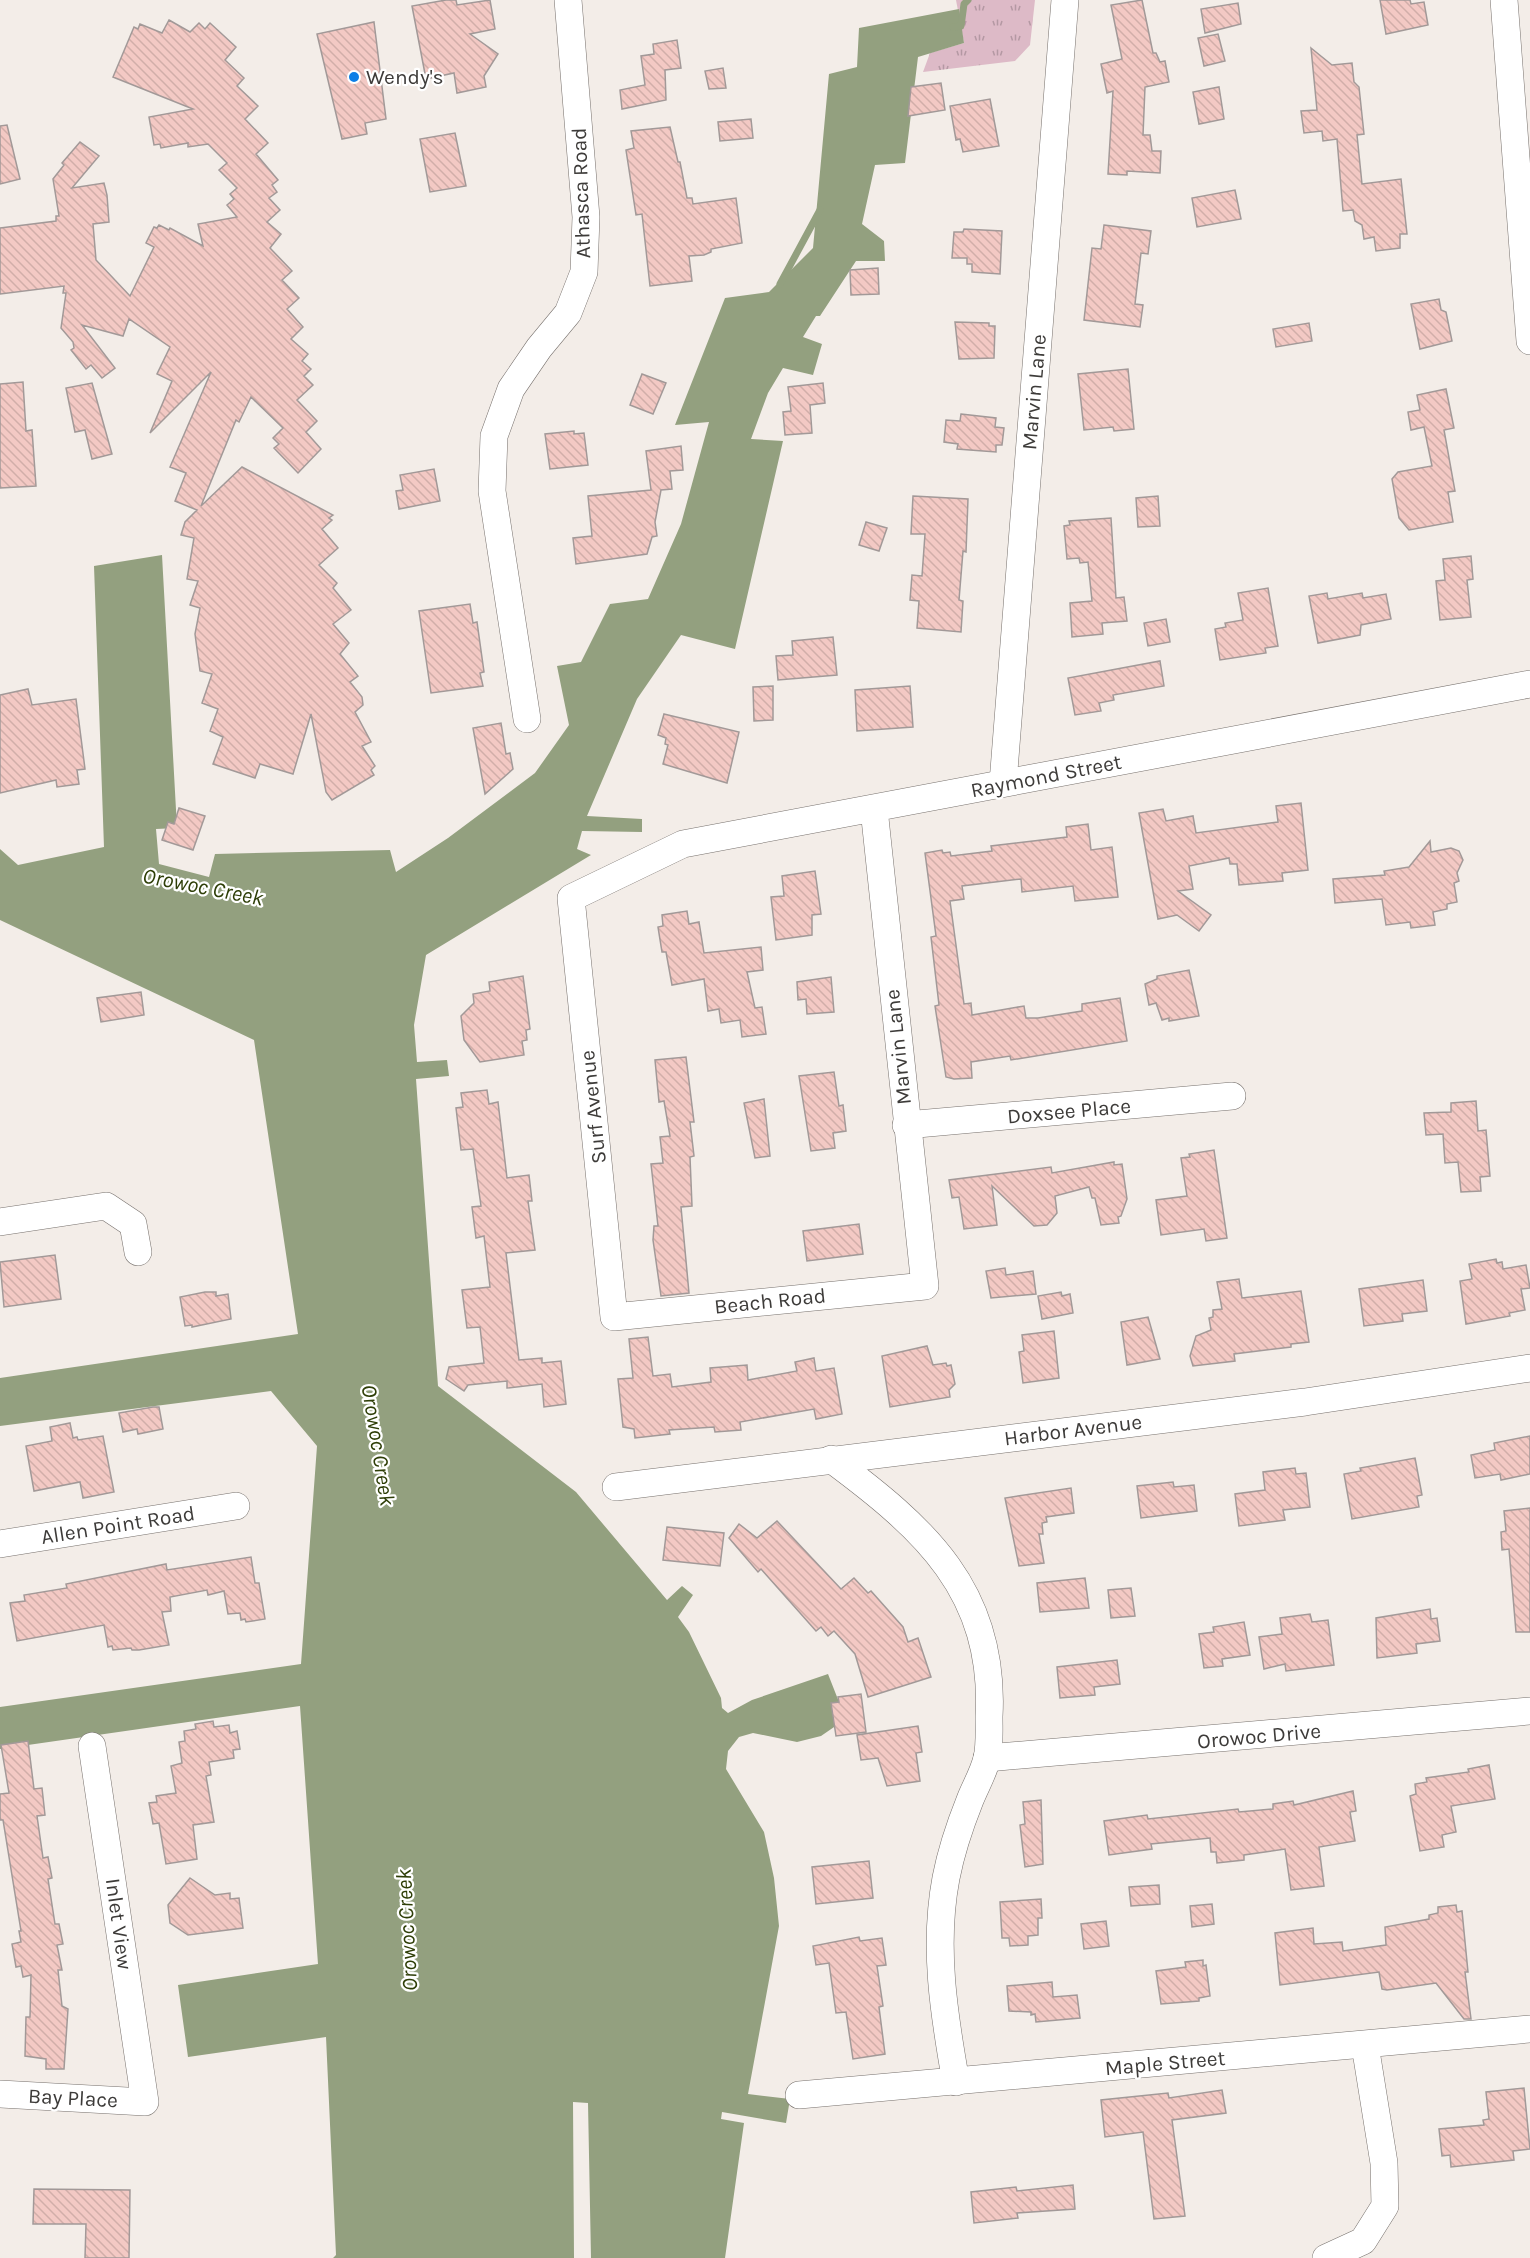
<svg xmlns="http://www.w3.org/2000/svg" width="1530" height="2258" viewBox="0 0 1530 2258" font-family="Karla,sans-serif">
<defs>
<pattern id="grass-tufts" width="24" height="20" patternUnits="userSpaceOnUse" patternTransform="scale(1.5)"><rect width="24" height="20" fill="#ddbac7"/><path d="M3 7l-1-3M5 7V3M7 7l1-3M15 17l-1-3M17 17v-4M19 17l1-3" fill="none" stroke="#b498a3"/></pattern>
<pattern id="building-back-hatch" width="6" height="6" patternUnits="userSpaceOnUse" patternTransform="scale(1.5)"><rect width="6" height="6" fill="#f3c9c4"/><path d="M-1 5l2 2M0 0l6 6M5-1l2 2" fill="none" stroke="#d1aea9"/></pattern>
</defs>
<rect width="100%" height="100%" fill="#f3ede8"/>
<!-- grass -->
<path fill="url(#grass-tufts)" d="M956 0H1035L1030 45 1015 61 923 72 930 53 964 43Z"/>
<!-- water -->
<path fill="#93a07f" d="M959 9 964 43 918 57 905 163 875 165 862 224 884 241 885 261H856L820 316H816L803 337 822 344 813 375 783 368 768 393 751 439 783 441 735 649 681 635 637 699 587 816 642 819V832L582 831 577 849 591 855 426 955 414 1025 417 1062 447 1060 449 1076 416 1079 438 1386 576 1492 667 1600 682 1586 693 1595 678 1617 689 1632 721 1698 722 1708 728 1713 752 1700 828 1674 839 1702 837 1725 821 1736 797 1742 753 1733 739 1737 728 1751 726 1769 764 1832 774 1878 779 1926 748 2094 790 2099 786 2123 722 2112 721 2119 744 2123 725 2258H591L588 2103 573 2102 574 2258H333L336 2255 326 2037 188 2057 178 1985 318 1964 300 1706 0 1749V1707L301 1664 317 1446 271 1391 0 1426V1378L298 1334 254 1040 0 920V849L18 865 104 847 94 566 162 555 177 828 156 829 159 864 209 877 215 854 390 850 396 872 448 838 535 773 569 725 557 666 581 662 610 604 648 599 681 524 709 422 675 425 725 298 769 292 813 248 829 74 857 67 859 28Z"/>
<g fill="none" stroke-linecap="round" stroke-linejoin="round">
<!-- stream -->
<g stroke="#93a07f" stroke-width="7">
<path d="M953 27 961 26 964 4 968 0"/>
<path d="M780 284 820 210"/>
</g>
</g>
<!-- building -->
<g fill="url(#building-back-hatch)" stroke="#a29998" stroke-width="1.5">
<path d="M446 0H456L457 5 490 0 495 29 470 34 498 54 484 76 486 87 457 93 454 73 426 79 412 6Z"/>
<path d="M1142 0 1153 53H1156L1160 62 1165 61 1169 82 1145 87 1143 135H1150L1152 151H1161L1160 173 1127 171V175L1108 174 1113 91 1107 93 1101 64 1122 59 1111 5Z"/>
<path d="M1380 0H1410L1411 4 1424 2 1428 25 1386 34Z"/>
<path d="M1238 3 1241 24 1205 33 1201 9Z"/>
<path d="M169 20 190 32 199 23 205 29 210 23 236 47 225 60 244 78 237 86 258 106 245 119 268 143 256 154 278 180 272 185 277 192 269 198 280 210 267 222 281 234 270 248 292 271 282 280 299 298 287 309 303 327 291 339 308 354 302 361 311 369 304 376 313 385 297 400 317 421 306 432 321 449 298 473 274 448 279 444 273 438 283 428 251 397 239 422 236 420 201 506 242 467 333 515 329 518 332 520 322 529 338 548 319 565 337 583 333 588 351 610 333 624 349 643 340 654 358 676 350 682 362 697 363 705 355 712 371 742 362 746 375 766 371 770 374 775 332 800 326 792 311 714 293 774 260 764 255 778 213 764 223 737 210 731 218 709 202 703 212 674 200 671 195 634 200 608 190 605 198 581 187 579 194 538 181 535 185 522 197 510 175 501 186 473 170 467 211 372 150 433 172 381 157 374 170 347 129 319 123 336 82 325 115 368 102 378 91 365 86 369 71 350 74 348 73 342 61 328 66 293H63L64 286 0 294V228L56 221V216H59L53 179 64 165 62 163 80 142 99 156 72 188 104 183 107 195 109 222 93 224 96 260 130 296 154 247 146 243 154 227 157 228 159 225 169 230 170 228 203 246 198 224 237 217 227 205 234 199 230 194 237 188 219 170 227 163 208 144 188 147V143L161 148 160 144 154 145 149 117 193 109 113 77 134 27 138 29 140 24 162 33Z"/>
<path d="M374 22 386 119 365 123 367 134 342 139 317 34Z"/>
<path d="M1218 34 1225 61 1204 66 1198 38Z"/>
<path d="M677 40 681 68 665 70 666 100 622 109 620 90 645 85 641 56 654 54 653 44Z"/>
<path d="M1311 48 1332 65 1352 63 1354 82 1359 87 1364 134 1357 135 1362 184 1401 179 1407 234H1400V248L1376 251 1374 237 1364 239 1362 225 1355 221 1353 210 1343 211 1337 139 1323 141 1322 131 1304 133 1301 111 1317 110Z"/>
<path d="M723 68 726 88 709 89 705 71Z"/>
<path d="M941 83 945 110 908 116 911 87Z"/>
<path d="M1219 87 1224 119 1199 124 1193 92Z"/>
<path d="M990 99 999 146 963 152 960 139 956 140 950 106Z"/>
<path d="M751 119 753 138 720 141 718 122Z"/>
<path d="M7 125 20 179 0 184V126Z"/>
<path d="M670 127 678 162H680L687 198H692L693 204 736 198 742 243 711 249V252L704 255 689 256 692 281 650 286 642 214 636 215 626 150 634 148 631 131Z"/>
<path d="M455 133 466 186 430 192 420 139Z"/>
<path d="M1235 190 1241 219 1197 227 1192 198Z"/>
<path d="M1104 225 1151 231 1148 254 1141 253 1135 304 1143 305 1140 327 1084 320 1092 248 1101 249Z"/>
<path d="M964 229 1002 231 1000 274 972 272V264H967V258H952L954 232H963Z"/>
<path d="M878 268 879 294 851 295 850 270Z"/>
<path d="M1439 299 1441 310 1446 312 1452 341 1420 349 1411 304Z"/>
<path d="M955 322 989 323V326H995L994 358 959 359Z"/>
<path d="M1309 323 1312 341 1276 347 1273 329Z"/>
<path d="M1128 369 1134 429 1114 431 1113 427 1084 430 1078 374Z"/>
<path d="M642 374 666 383 653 414 630 405Z"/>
<path d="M23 382 26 431 32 430 36 486 0 488V384Z"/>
<path d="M92 383 112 454 92 459 85 430 75 432 66 388Z"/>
<path d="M823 383 825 403 810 405 812 433 785 435 783 412 791 411 788 387Z"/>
<path d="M1446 389 1454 428 1444 430 1455 491 1448 492 1453 522 1409 530 1399 518 1392 479 1398 472 1432 466 1424 427 1411 430 1408 412 1420 410 1417 395Z"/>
<path d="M961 414 996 418 995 427 1004 428 1002 445H996V452L957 449 958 444 944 442 946 420 960 421Z"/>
<path d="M574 431V434L584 433 588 465 550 469 545 434Z"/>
<path d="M681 446 683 470 670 471 672 489 661 490 655 522 657 536 652 537 647 554 576 564 573 538 592 536 588 496 651 490 646 451Z"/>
<path d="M434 469 440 501 399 509 396 491 403 490 400 475Z"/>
<path d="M913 496 968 499 966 552 963 551 959 600 963 601 961 632 917 628 919 601 910 600 912 575 922 576 925 534H911Z"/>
<path d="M1158 496 1160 526 1138 527 1136 498Z"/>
<path d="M1111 518 1116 598 1124 597 1127 621 1102 623 1103 634 1072 637 1070 603 1092 601 1088 562 1080 563 1079 558 1067 559 1064 526 1070 525 1069 521Z"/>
<path d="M866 522 887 528 879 551 859 545Z"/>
<path d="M1471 556 1473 579 1467 580 1471 617 1440 620 1436 581 1445 580 1443 559Z"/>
<path d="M1268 588 1278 646 1265 648 1266 653 1220 660 1215 629 1226 627 1225 623 1243 620 1238 593Z"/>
<path d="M1327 593 1328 599 1362 593 1363 598 1386 594 1391 619 1361 625 1360 635 1318 643 1309 596Z"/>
<path d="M470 604 473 623 477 622 484 672 480 673 483 686 431 693 419 611Z"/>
<path d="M1166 619 1170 642 1148 646 1144 623Z"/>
<path d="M833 637 837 675 778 680 776 656 793 655 792 641Z"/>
<path d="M1160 661 1164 686 1113 695 1114 700 1099 703 1101 711 1075 715 1068 678Z"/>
<path d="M773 686V720L754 721 753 687Z"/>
<path d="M910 686 913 727 857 731 855 690Z"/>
<path d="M28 689 32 705 76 699 85 769 77 770 79 784 57 787 56 780 0 793V695Z"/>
<path d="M664 714 739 732 727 783 663 764 668 745 665 744 666 738 658 735Z"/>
<path d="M501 723 506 754 510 753 513 769 485 794 473 728Z"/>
<path d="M1301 803 1308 870 1282 873 1283 881 1239 885 1237 864H1230L1229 858 1189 866 1193 889 1178 891 1211 915 1199 931 1177 915 1158 919 1139 813 1163 809 1166 821 1193 816 1196 833 1278 822 1276 806Z"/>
<path d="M179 808 205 816 193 850 162 840 168 822 174 824Z"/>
<path d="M1088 824 1091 850 1112 847 1118 897 1075 901 1073 886 1022 892 1021 879 962 886 964 899 950 901 964 1004 971 1003 972 1015 1024 1006 1026 1018H1038L1082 1011V1004L1120 998 1127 1041 1011 1060 1010 1056 971 1062 972 1078 954 1079 946 1077 935 1006 939 1005 931 937 936 936 925 853 942 850 943 853 950 852 951 856 992 851 991 846 1067 837 1066 827Z"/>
<path d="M1430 841 1431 852 1451 848 1459 851 1463 860 1457 873 1459 881 1454 883 1457 902 1447 904V909L1433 912 1435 925 1411 928 1410 922 1386 925 1382 899 1335 903 1333 879 1385 875 1384 871 1409 867Z"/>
<path d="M815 871 821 914 812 915V935L776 940 771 897 784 896 782 876Z"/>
<path d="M687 911 689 924 699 922 704 953 761 947 763 970 747 972 755 1008 762 1007 766 1034 742 1037 740 1020 721 1023 719 1009 708 1011 704 979 672 985 666 952H662L658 927 663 926 662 915Z"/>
<path d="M1189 970 1199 1016 1169 1021V1018L1162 1020 1156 1003 1149 1005 1145 984 1157 979V976Z"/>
<path d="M523 976 530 1029 526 1030 527 1040 522 1041 524 1055 480 1062 464 1040 461 1016 474 1003 473 994 490 991 489 982Z"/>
<path d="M831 977 834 1012 807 1014 806 999 798 1000 797 982Z"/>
<path d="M141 992 144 1015 101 1022 97 998Z"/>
<path d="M686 1057 694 1122H690L694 1156 690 1157 692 1206 681 1207 689 1293 661 1296 653 1240 654 1226H658L651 1164 663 1163 660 1137 670 1136 664 1101 659 1102 655 1060Z"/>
<path d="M834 1072 839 1106 843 1105 846 1131 833 1133 835 1148 811 1151 799 1076Z"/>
<path d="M487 1090 489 1104 498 1102 507 1178 529 1175 532 1201H528L535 1250 506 1253 519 1360 542 1358V1363L561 1361 566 1404 544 1407 542 1384 507 1388V1381L468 1385 464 1391 446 1379 449 1367 484 1363 480 1327 467 1328 462 1290 490 1287 484 1236 476 1238 472 1207 481 1206 473 1149 461 1150 456 1108 463 1107 461 1093Z"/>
<path d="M764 1099 770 1156 755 1158 744 1103Z"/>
<path d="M1476 1101 1478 1131 1486 1130 1490 1176 1480 1177 1481 1191 1461 1192 1458 1162 1445 1163 1443 1134 1426 1135 1424 1113 1451 1112V1103Z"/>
<path d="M1214 1150 1227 1238 1206 1241 1204 1229 1161 1235 1156 1200 1187 1196 1181 1158 1190 1157 1189 1154Z"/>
<path d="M1114 1162V1165L1122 1164 1127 1199 1121 1216 1118 1217 1119 1223 1101 1225 1095 1198H1092L1089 1187 1055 1196 1057 1213 1047 1225 1034 1226 992 1186 997 1225 964 1229 959 1197 952 1198 949 1180 1051 1167 1052 1173Z"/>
<path d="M859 1224 863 1254 807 1261 803 1231Z"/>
<path d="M55 1255 61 1299 4 1307 0 1262Z"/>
<path d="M1496 1259 1497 1263 1502 1262 1503 1269 1526 1265 1530 1288 1521 1289 1525 1310 1509 1313 1510 1316 1466 1324 1460 1281 1472 1279 1469 1264Z"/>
<path d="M1005 1268 1006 1275 1033 1271 1036 1294 991 1298 986 1271Z"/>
<path d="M1239 1279 1242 1298 1301 1291 1309 1342 1291 1344V1347L1234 1354 1235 1361 1193 1366 1190 1356 1196 1336 1211 1330 1209 1318 1213 1317V1310L1222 1309 1217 1282Z"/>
<path d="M1423 1280 1427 1311 1402 1314 1403 1321 1364 1326 1359 1289Z"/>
<path d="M205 1292H216V1296L228 1294 231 1319 192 1327V1325L185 1326 180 1297Z"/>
<path d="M1061 1292 1062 1296 1070 1294 1073 1313 1042 1319 1038 1296Z"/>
<path d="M1148 1317 1160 1359 1127 1365 1121 1322Z"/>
<path d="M1054 1331 1059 1378 1023 1383 1019 1352 1024 1351 1022 1335Z"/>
<path d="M648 1337 653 1376 670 1374 672 1387 711 1382 710 1368 747 1365 748 1380 797 1371 795 1362 814 1358 816 1371 834 1368 842 1414 816 1419 814 1409 740 1422 741 1430 715 1432 714 1427 669 1430 670 1434 635 1438 634 1429 623 1427 618 1379 633 1378 629 1339Z"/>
<path d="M927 1346 933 1365 946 1363 947 1366 951 1365 955 1384 949 1390 950 1397 890 1407 882 1356Z"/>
<path d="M153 1407H159L163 1429 138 1434 137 1429 123 1432 119 1413Z"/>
<path d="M70 1423 73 1438 77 1437 78 1440 103 1436 114 1492 83 1498 80 1482 34 1491 26 1446 52 1441 50 1427Z"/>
<path d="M1530 1436V1474L1501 1480 1500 1474 1475 1478 1471 1455 1495 1450 1494 1443Z"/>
<path d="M1415 1458 1422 1495 1417 1496 1419 1507 1352 1519 1344 1474 1361 1471 1360 1468Z"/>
<path d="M1295 1468 1296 1474 1306 1473 1310 1507 1283 1510 1285 1520 1239 1526 1235 1494 1265 1490 1263 1472Z"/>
<path d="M1173 1482 1174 1487 1194 1485 1197 1511 1141 1518 1137 1486Z"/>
<path d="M1071 1488 1074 1513 1046 1517 1047 1522 1042 1523 1043 1534H1039L1044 1563 1019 1566 1005 1498Z"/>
<path d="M1530 1508V1632H1516L1509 1549 1502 1550 1501 1532 1506 1531 1504 1511Z"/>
<path d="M777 1521 841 1589 854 1578 868 1593 871 1591 903 1627 908 1642 918 1638 931 1677 868 1697 855 1654 834 1631 828 1636 821 1627 816 1631 761 1569 758 1572 729 1538 739 1524 757 1538Z"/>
<path d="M667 1527 724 1533 720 1566 663 1560Z"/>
<path d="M251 1557 255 1583H259L265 1619 246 1622 245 1619 241 1620 240 1613 228 1614 224 1591 208 1595 207 1590 170 1597 171 1611 162 1612 169 1645 139 1650H132L131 1648 113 1650 112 1646 108 1647 104 1625 17 1641 10 1603 25 1601 24 1595 67 1588 66 1584 166 1564 167 1570Z"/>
<path d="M1085 1578 1089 1608 1040 1612 1037 1583Z"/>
<path d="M1131 1588 1135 1616 1111 1618 1108 1590Z"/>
<path d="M1430 1609 1431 1619 1437 1618 1440 1641 1416 1644 1417 1653 1377 1658 1376 1618Z"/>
<path d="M1310 1614 1312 1622 1328 1620 1334 1665 1286 1671 1285 1664 1264 1669 1259 1637 1282 1634 1280 1618Z"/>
<path d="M1244 1622 1250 1655 1222 1659 1223 1666 1204 1668 1199 1634 1214 1632 1213 1627Z"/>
<path d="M1117 1660 1120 1684 1094 1687 1095 1695 1060 1698 1057 1667Z"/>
<path d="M861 1694 866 1732 836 1736 831 1703 839 1702 838 1697Z"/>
<path d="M213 1721 214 1727 229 1725 230 1733 237 1731 240 1749 233 1750 234 1758 209 1762 211 1775 206 1776 214 1822 193 1825 197 1859 166 1864 159 1823 153 1824 149 1803 157 1802 156 1796 176 1793 171 1766 182 1763 179 1742 185 1741 184 1731 196 1729 195 1724Z"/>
<path d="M918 1726 922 1752 916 1753 920 1781 887 1786 878 1758 861 1760 857 1735Z"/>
<path d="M28 1741 34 1789 42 1788 45 1815 37 1816 43 1858 48 1857 52 1878 48 1879 55 1924H59L63 1944 57 1945 62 1970H58L62 2006 68 2009 64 2069H46V2059L25 2056 26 2017H30L31 1975 23 1977 21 1966 16 1967 12 1944 21 1942 19 1931H21L3 1820H0V1794L9 1793 1 1745Z"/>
<path d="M1489 1765 1495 1799 1451 1806 1456 1832 1442 1835 1444 1847 1420 1851 1410 1796 1416 1794 1415 1784 1427 1782 1426 1778 1469 1772 1468 1769Z"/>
<path d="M1353 1791 1356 1811 1350 1812 1355 1841 1319 1847 1324 1886 1291 1890 1285 1849 1244 1855V1860L1217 1863 1216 1852H1211L1210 1838 1151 1844 1152 1849 1109 1855 1104 1821 1147 1815 1148 1819 1238 1809 1239 1812 1273 1809V1804L1293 1801 1294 1805Z"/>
<path d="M1041 1800 1043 1864 1025 1867 1020 1825 1025 1824 1023 1802Z"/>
<path d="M869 1861 873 1898 816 1904 812 1867Z"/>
<path d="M190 1878 215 1895 230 1893V1899L239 1898 243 1928 188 1935 170 1923 168 1905Z"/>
<path d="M1159 1885 1160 1904 1131 1906 1129 1887Z"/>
<path d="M1041 1899 1042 1918H1038V1935L1028 1936V1945L1010 1946 1009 1938H1002L1000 1902Z"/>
<path d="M1212 1904 1214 1924 1192 1927 1190 1906Z"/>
<path d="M1456 1905 1457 1912 1462 1911 1468 1972H1465L1471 2019H1464L1436 1983 1387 1990 1382 1989 1379 1972 1280 1985 1275 1933 1313 1928 1314 1944 1342 1942 1343 1951 1386 1945 1385 1927 1429 1919V1915L1438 1913V1907Z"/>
<path d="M1106 1921 1109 1946 1084 1949 1081 1924Z"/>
<path d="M859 1937 860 1941 882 1938 886 1965 877 1966 883 2006 879 2007 885 2054 853 2059 846 2012 836 2013 829 1963 816 1965 813 1946Z"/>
<path d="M1203 1960V1966L1206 1965 1210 1996 1199 1998V2001L1161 2004 1156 1971 1186 1967 1185 1962Z"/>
<path d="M1052 1982 1053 1997 1077 1995 1080 2018 1036 2022 1035 2014 1031 2015V2012L1009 2011 1007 1986Z"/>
<path d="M1524 2088 1530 2149 1513 2151 1514 2160 1451 2167 1450 2155 1442 2156 1439 2129 1484 2125 1483 2120 1489 2119 1486 2092Z"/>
<path d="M1222 2090 1226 2113 1172 2120 1185 2216 1154 2219 1143 2132 1105 2137 1101 2100 1168 2093 1169 2098Z"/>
<path d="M1073 2185 1075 2209 1017 2213 1018 2218 974 2223 971 2192 1016 2187 1017 2191Z"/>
<path d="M34 2189 130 2190 129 2258H85L86 2224H33Z"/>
</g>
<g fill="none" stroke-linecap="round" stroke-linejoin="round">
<!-- street casing -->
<g stroke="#77716d" stroke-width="28">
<g id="street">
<path d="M1504 0 1530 341"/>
<path d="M527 719 492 491 494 436 511 389 539 348 568 313 584 272 586 217 568 0"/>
<path d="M1003 783 1065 0"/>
<path d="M874 809 925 1286 614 1317 571 898 683 844 1530 684"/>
<path d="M906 1125 1232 1096"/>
<path d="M0 1222 106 1206 133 1224 138 1252"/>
<path d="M831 1459C924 1528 996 1591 989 1717 989 1730 990 1745 987 1758 984 1772 975 1787 970 1800 960 1825 951 1852 946 1878 933 1946 944 2015 956 2082"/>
<path d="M616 1487 1305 1402 1530 1368"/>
<path d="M0 1544 236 1506"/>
<path d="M987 1758 1530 1711"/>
<path d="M0 2094 145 2102 92 1746"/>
<path d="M799 2095 1530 2029"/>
<path d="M1326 2258 1363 2241 1385 2206 1384 2163 1365 2045"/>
</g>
</g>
<!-- street -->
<use href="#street" stroke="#fff" stroke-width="27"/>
</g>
<!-- markers -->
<circle fill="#0d7ee6" stroke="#fff" stroke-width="2" cx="354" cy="77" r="6"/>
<g text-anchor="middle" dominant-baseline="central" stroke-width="4.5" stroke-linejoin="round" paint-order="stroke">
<!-- poi labels -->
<g font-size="21" fill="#3d3b39" stroke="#fff" text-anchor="start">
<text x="366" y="77">Wendy's</text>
</g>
<!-- street labels -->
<g font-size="21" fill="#3d3b39" stroke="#fff">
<text transform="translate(581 193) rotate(-92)">Athasca Road</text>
<text transform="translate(1034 392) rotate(-85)">Marvin Lane</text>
<text transform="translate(1046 776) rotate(-11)">Raymond Street</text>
<text transform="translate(898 1047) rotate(-96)">Marvin Lane</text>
<text transform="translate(593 1107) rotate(-96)">Surf Avenue</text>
<text transform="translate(1069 1111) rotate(-5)">Doxsee Place</text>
<text transform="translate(770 1301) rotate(-6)">Beach Road</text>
<text transform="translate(1073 1430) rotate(-7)">Harbor Avenue</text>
<text transform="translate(118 1525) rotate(-9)">Allen Point Road</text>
<text transform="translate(1259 1736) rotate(-5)">Orowoc Drive</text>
<text transform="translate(119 1924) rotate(82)">Inlet View</text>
<text transform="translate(1165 2063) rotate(-5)">Maple Street</text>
<text transform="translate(73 2098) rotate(3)">Bay Place</text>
</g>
<!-- water labels -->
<g font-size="22" font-style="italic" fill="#2e3e07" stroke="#fff">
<text transform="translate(203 887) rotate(11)">Orowoc Creek</text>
<text transform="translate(378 1445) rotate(81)">Orowoc Creek</text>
<text transform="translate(407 1930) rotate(-93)">Orowoc Creek</text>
</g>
</g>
</svg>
